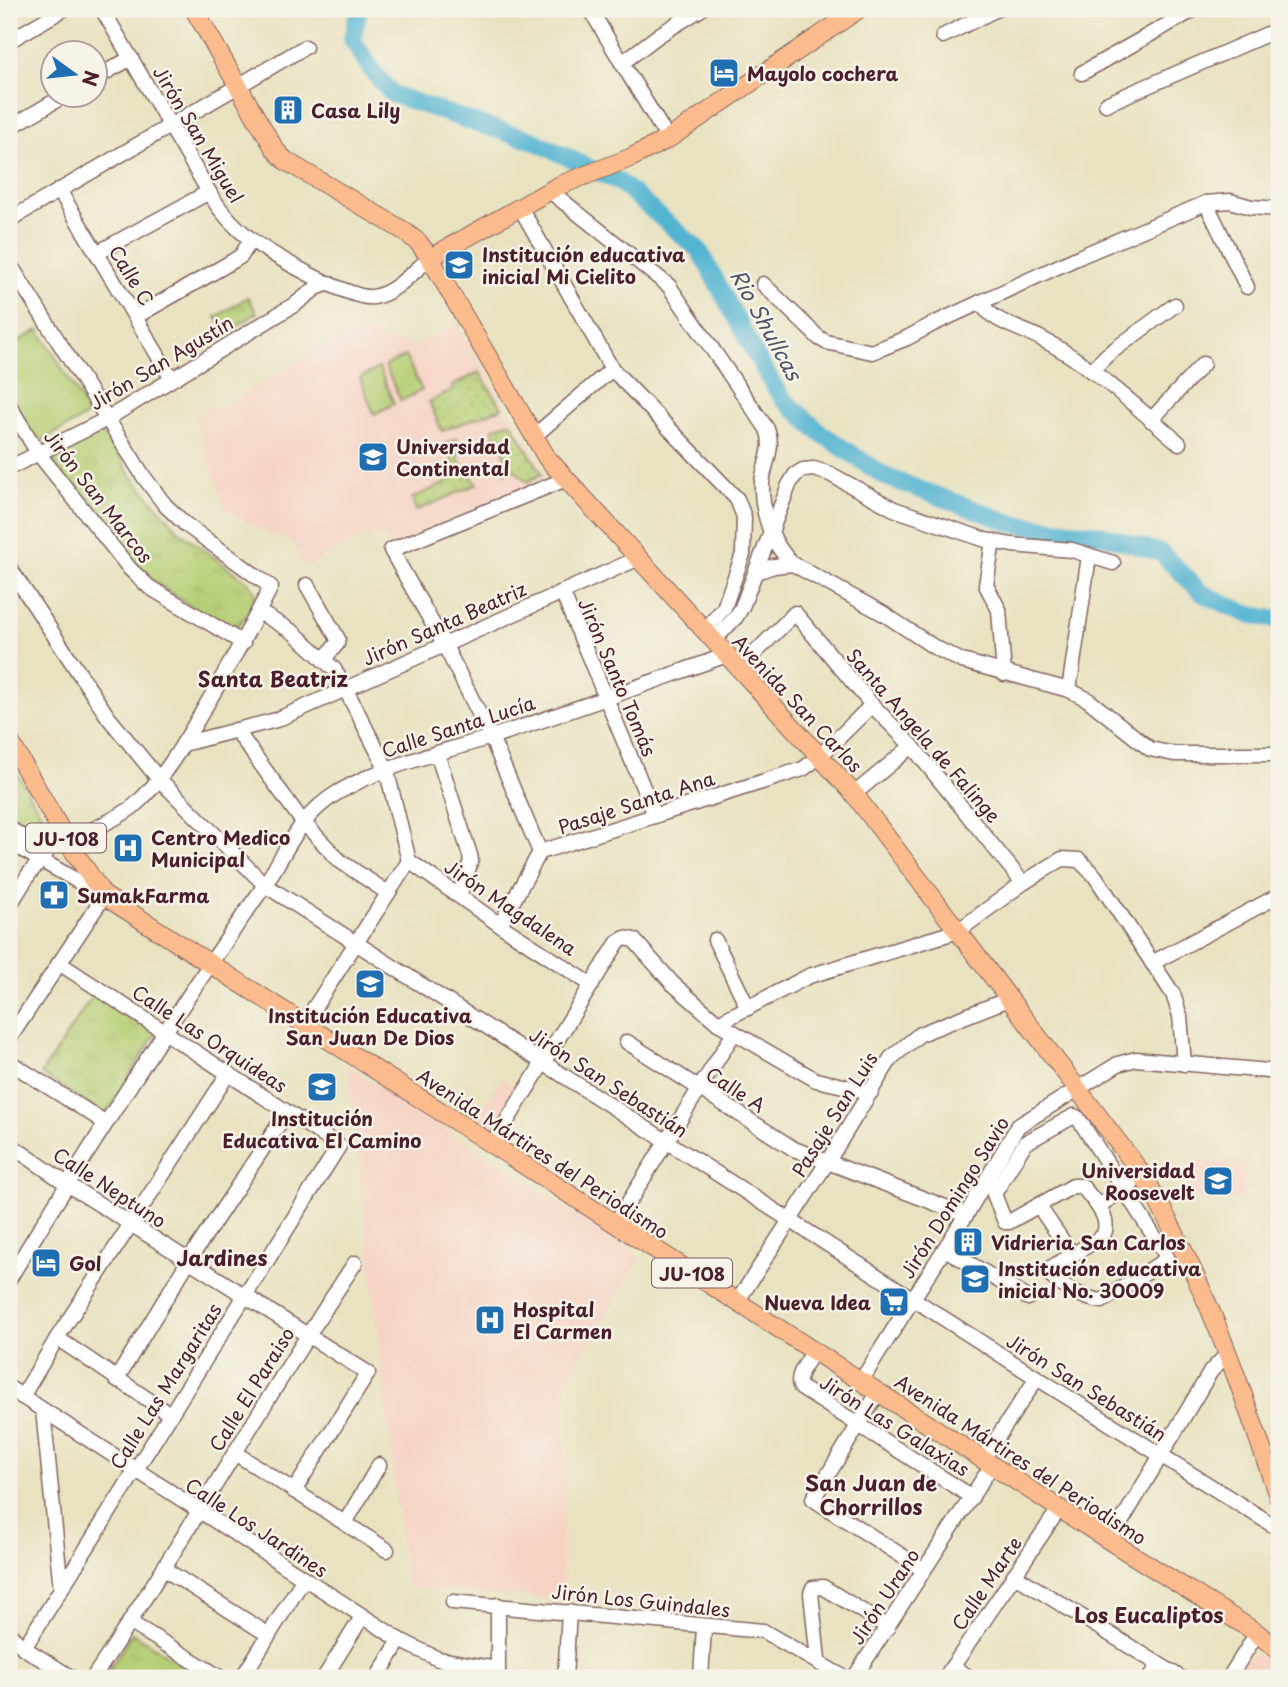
<svg xmlns="http://www.w3.org/2000/svg" width="1288" height="1687" viewBox="0 0 1288 1687" font-family="'Playpen Sans',sans-serif">
<defs>
<pattern id="park-tufts" width="24" height="20" patternUnits="userSpaceOnUse" patternTransform="scale(1.75)"><rect width="24" height="20" fill="#b5ce74"/><path d="M3 7l-1-3M5 7V3M7 7l1-3M15 17l-1-3M17 17v-4M19 17l1-3" fill="none" stroke="#9db065"/></pattern>
<pattern id="garden-dots" width="8" height="8" patternUnits="userSpaceOnUse" patternTransform="scale(1.75)"><rect width="8" height="8" fill="#b5ce74"/><path d="M2 2h.1M6 6h.1" fill="none" stroke="#9db065" stroke-width="1.8" stroke-linecap="round"/></pattern>
</defs>
<rect width="100%" height="100%" fill="#f7f3e8"/>
<filter id="ink" filterUnits="userSpaceOnUse"><feTurbulence type="fractalNoise" baseFrequency=".0143" numOctaves="2"/><feDisplacementMap in="SourceGraphic" scale="14" xChannelSelector="R" yChannelSelector="G"/><feConvolveMatrix kernelMatrix="1 2 1 2 8 2 1 2 1" color-interpolation-filters="sRGB"/></filter>
<filter id="wash" filterUnits="userSpaceOnUse"><feTurbulence type="fractalNoise" baseFrequency=".00686" numOctaves="4" result="noise"/><feDisplacementMap in="SourceGraphic" scale="28" xChannelSelector="R" yChannelSelector="G"/><feGaussianBlur stdDeviation="1.57" result="paint"/><feColorMatrix in="noise" values="0 0 0 0 0 0 0 0 0 0 0 0 0 0 0 0 0 1.4 0 .05"/><feComposite in="paint" operator="in"/></filter>
<g filter="url(#wash)">
<rect width="100%" height="100%" fill="#e8e2c0"/>
<!-- built -->
<g fill="#f5d2c2">
<path d="M456 324 547 476 398 543 388 546 383 537 376 534 366 538 362 537 305 567 292 542 271 535 225 509 203 439 193 417 214 405 217 411 329 341 370 333 413 346Z"/>
<path d="M348 1066 641 1257 565 1382 563 1600 406 1587Z"/>
<path d="M501 1078 523 1092 494 1129 477 1118Z"/>
<path d="M1192 1160 1245 1165V1201L1189 1196Z"/>
<path d="M1261 1653 1279 1666V1678H1232L1249 1657Z"/>
</g>
<!-- grass -->
<g fill="#b5ce74" stroke="#807650" stroke-width="2">
<path d="M39 330 87 410 85 417 41 441 34 438 9 396V346Z"/>
<path d="M405 356 422 390 401 401 385 366Z"/>
<path d="M379 368 394 404 374 414 360 378Z"/>
</g>
<!-- park -->
<g fill="url(#park-tufts)" stroke="#807650" stroke-width="2">
<path d="M248 297 257 313 226 334 216 317Z"/>
<path d="M94 433 102 434 109 440 132 477 179 531 249 583 255 591C255 605 244 623 232 629L221 626 147 577 54 465V453Z"/>
<path d="M9 760 47 824 42 836 32 840 9 824Z"/>
<path d="M93 995 156 1033 105 1115 41 1074Z"/>
<path d="M132 1633 204 1678H104Z"/>
</g>
<!-- garden -->
<g fill="url(#garden-dots)" stroke="#807650" stroke-width="2">
<path d="M479 372 502 408 442 431 429 402 454 389 452 386Z"/>
<path d="M511 422 542 474 527 482 513 468 505 473 503 436 494 437 493 428Z"/>
<path d="M457 438 461 448 457 457 477 484 416 511 412 498 448 482 457 475 446 443Z"/>
</g>
<g fill="none" stroke-linecap="round" stroke-linejoin="round">
<!-- river -->
<path stroke="#53b4d2" stroke-width="18" d="M359 9 352 39 371 69 392 94 478 124 532 140 619 182 699 250 763 368 782 398 822 434 886 477 1014 524 1103 535 1161 553 1202 593 1247 614 1279 620"/>
</g>
</g>
<g filter="url(#ink)">
<g fill="none" stroke-linecap="round" stroke-linejoin="round">
<!-- minor casing -->
<g stroke="#81635f" stroke-width="17">
<g id="minor">
<path d="M102 9 213 199C223 214 235 227 249 238 267 253 352 301 373 297 394 294 414 271 430 258"/>
<path d="M590 9 622 63"/>
<path d="M943 36 997 9"/>
<path d="M9 41 64 9"/>
<path d="M1082 73 1195 9"/>
<path d="M94 79 131 58"/>
<path d="M1106 104 1279 29"/>
<path d="M9 128 67 94"/>
<path d="M668 139 622 63 659 35 701 9"/>
<path d="M59 190 172 379"/>
<path d="M550 191 669 286 767 429C775 449 764 463 762 483 761 511 772 546 793 564"/>
<path d="M1206 203 1247 287"/>
<path d="M520 207 612 369 737 499 744 517 743 554 724 608 704 631"/>
<path d="M9 220 305 47"/>
<path d="M97 253 209 192"/>
<path d="M9 263 144 477 165 505 185 524 271 587C249 630 226 672 201 714 183 745 162 781 135 805 124 815 67 844 53 845 36 846 22 837 9 828"/>
<path d="M763 284 819 338 826 342 872 352 907 338 931 325 1081 256 1206 203 1230 201 1251 207 1279 209"/>
<path d="M980 302C993 323 1019 327 1040 338 1091 364 1135 406 1179 443"/>
<path d="M135 317 233 261 241 256 251 240"/>
<path d="M1091 371 1107 355 1175 305"/>
<path d="M9 405 38 453 130 569 149 587 243 643"/>
<path d="M1151 420 1203 364"/>
<path d="M533 437 612 369"/>
<path d="M9 468 107 419 297 303 316 288 329 283"/>
<path d="M993 541 986 585 999 610 1004 674"/>
<path d="M9 567 108 717 158 778 265 885 1037 1378 1279 1529"/>
<path d="M756 572 774 566 793 564 884 614 934 647 962 661 1069 690 1087 699 1150 749 1174 754H1279"/>
<path d="M307 585 338 639 337 644 323 660"/>
<path d="M562 592 655 816"/>
<path d="M259 612 293 632 334 669 345 688 386 768 409 861 303 1025"/>
<path d="M713 641 736 617 742 607 789 485 795 475 803 470 814 469 830 474 894 509 986 540 1012 545 1072 550 1113 563"/>
<path d="M739 669 795 613 872 705 912 746 1023 883"/>
<path d="M1069 690 1089 556"/>
<path d="M236 730 302 821 340 861 388 893"/>
<path d="M183 744 276 720 639 558"/>
<path d="M437 753 470 855 471 861 459 896"/>
<path d="M854 794 912 746"/>
<path d="M9 842 102 895"/>
<path d="M540 852 491 737 444 644 391 550 566 479"/>
<path d="M409 861 500 925 592 985"/>
<path d="M9 906 29 874 46 854"/>
<path d="M500 925 540 852 803 769 819 757 872 705"/>
<path d="M715 940 748 1008"/>
<path d="M1152 963 1274 898H1279"/>
<path d="M718 1023 809 976 958 931 1023 883 1062 859 1079 860 1095 876 1173 994 1180 1016 1184 1064"/>
<path d="M9 1039 104 896"/>
<path d="M627 1042 794 1149 966 1215"/>
<path d="M9 1062 106 1123"/>
<path d="M1074 1116 1078 1118 1166 1255 1164 1261 1102 1301C1088 1300 1052 1284 1047 1270L1102 1237C1114 1220 1093 1200 1082 1186H1073L1009 1222H1005L994 1194 1025 1143Z"/>
<path d="M9 1144 67 1184 368 1373 294 1491"/>
<path d="M492 1145 618 942 625 938 634 940 672 983 718 1023 816 1080 871 1092"/>
<path d="M1038 1205 1072 1255"/>
<path d="M1098 1206 1132 1184"/>
<path d="M615 1224 734 1033"/>
<path d="M945 1249 1028 1298"/>
<path d="M9 1279C89 1148 171 1018 260 892 286 855 296 818 337 793 386 764 438 754 491 737 570 712 648 683 727 655"/>
<path d="M737 1302 828 1161 891 1058 920 1034 1009 999"/>
<path d="M57 1338 171 1415"/>
<path d="M814 1351C808 1362 794 1376 801 1388L972 1497"/>
<path d="M116 1380 189 1260 287 1112"/>
<path d="M861 1381 966 1215 1018 1126 1118 1064 1136 1059 1279 1072"/>
<path d="M9 1388 400 1640 438 1659 497 1669"/>
<path d="M878 1393 813 1499 924 1570"/>
<path d="M22 1397 57 1338 228 1074"/>
<path d="M43 1410 61 1589"/>
<path d="M235 1453 387 1550"/>
<path d="M983 1459 1037 1378"/>
<path d="M345 1523 379 1465"/>
<path d="M1110 1541 1211 1371 1228 1353"/>
<path d="M164 1569 269 1635"/>
<path d="M1014 1575 1181 1678"/>
<path d="M453 1602 763 1631 845 1678"/>
<path d="M131 1623 221 1678"/>
<path d="M9 1634 24 1648 72 1678"/>
<path d="M24 1648 339 1146 59 963"/>
<path d="M818 1660 811 1593 813 1588 823 1587 888 1627"/>
<path d="M952 1667 971 1678"/>
<path d="M498 1677V1605"/>
<path d="M93 1678C184 1542 264 1399 355 1263"/>
<path d="M242 1678 303 1580"/>
<path d="M324 1678 362 1617"/>
<path d="M377 1678 400 1640"/>
<path d="M565 1678 569 1612"/>
<path d="M701 1678 704 1626"/>
<path d="M854 1678 992 1465"/>
<path d="M945 1678 1059 1509"/>
<path d="M1150 1678 1159 1665"/>
<path d="M1229 1678 1257 1633"/>
</g>
</g>
<!-- major casing -->
<g stroke="#81635f" stroke-width="20">
<g id="major">
<path d="M194 9 257 119 276 151 286 161 404 231 419 243 430 258 547 458 854 794 1136 1166C1153 1189 1165 1215 1178 1240 1220 1323 1249 1411 1279 1499"/>
<path d="M430 258 558 186 630 158 668 139 859 9"/>
<path d="M9 740 67 841 103 895 1110 1541 1257 1633 1279 1651"/>
</g>
</g>
<!-- minor -->
<use href="#minor" stroke="#fff" stroke-width="14"/>
<!-- major -->
<use href="#major" stroke="#fbbb8d" stroke-width="18"/>
</g>
</g>
<!-- icons -->
<defs>
<g id="hotel-square" transform="scale(1.575)"><rect x="-9" y="-9" width="18" height="18" rx="4" fill="#1f6fb2" stroke="#f7f3e8"/><path d="M-6-4.5h1.5V1H6V5H4.5V3h-9V5H-6ZM-4 0a1.8 1.8 0 1 1 3.6 0ZM.5 0V-2.5h3Q6-2.5 6 0Z" fill="#fff"/></g>
<g id="building-square" transform="scale(1.575)"><rect x="-9" y="-9" width="18" height="18" rx="4" fill="#1f6fb2" stroke="#f7f3e8"/><path d="M-4-6H4V6H1V3H-1V6H-4ZM-2.5-4.3h1.7v1.8h-1.7ZM.8-4.3h1.7v1.8H.8ZM-2.5-1h1.7V.8h-1.7ZM.8-1h1.7V.8H.8Z" fill="#fff"/></g>
<g id="school-square" transform="scale(1.575)"><rect x="-9" y="-9" width="18" height="18" rx="4" fill="#1f6fb2" stroke="#f7f3e8"/><path d="M0-5L7-2L0 1L-7-2ZM-4 1L0 2.5L4 1V4Q0 6-4 4Z" fill="#fff"/></g>
<g id="university-square" transform="scale(1.575)"><rect x="-9" y="-9" width="18" height="18" rx="4" fill="#1f6fb2" stroke="#f7f3e8"/><path d="M0-5L7-2L0 1L-7-2ZM-4 1L0 2.5L4 1V4Q0 6-4 4Z" fill="#fff"/></g>
<g id="hospital-square" transform="scale(1.575)"><rect x="-9" y="-9" width="18" height="18" rx="4" fill="#1f6fb2" stroke="#f7f3e8"/><path d="M-5-5h3v3.5h4V-5h3V5h-3V1.5h-4V5h-3Z" fill="#fff"/></g>
<g id="pharmacy-square" transform="scale(1.575)"><rect x="-9" y="-9" width="18" height="18" rx="4" fill="#1f6fb2" stroke="#f7f3e8"/><path d="M-2-6h4v4h4v4h-4v4h-4v-4h-4v-4h4Z" fill="#fff"/></g>
<g id="supermarket-square" transform="scale(1.575)"><rect x="-9" y="-9" width="18" height="18" rx="4" fill="#1f6fb2" stroke="#f7f3e8"/><path d="M-6-5.5h2.5l.6 2H6L4.5 2H-2.5L-4.4-4H-6ZM-1.5 3.2a1.3 1.3 0 1 0 .1 0ZM3 3.2a1.3 1.3 0 1 0 .1 0Z" fill="#fff"/></g>
</defs>
<g fill-rule="evenodd">
<use href="#hotel-square" x="724" y="73"/>
<use href="#building-square" x="288" y="110"/>
<use href="#school-square" x="459" y="265"/>
<use href="#university-square" x="373" y="457"/>
<use href="#hospital-square" x="128" y="848"/>
<use href="#pharmacy-square" x="54" y="895"/>
<use href="#school-square" x="370" y="984"/>
<use href="#school-square" x="322" y="1087"/>
<use href="#university-square" x="1218" y="1181"/>
<use href="#building-square" x="968" y="1242"/>
<use href="#hotel-square" x="46" y="1263"/>
<use href="#school-square" x="975" y="1279"/>
<use href="#supermarket-square" x="894" y="1302"/>
<use href="#hospital-square" x="490" y="1320"/>
</g>
<g text-anchor="middle" dominant-baseline="central" stroke-width="5" stroke-linejoin="round" paint-order="stroke">
<!-- shield labels -->
<g fill="#f7f3e8" stroke="#7e5f64" stroke-width="2">
<rect x="26" y="823.5" width="80" height="29" rx="5"/>
<rect x="652" y="1258.5" width="80" height="29" rx="5"/>
</g>
<g font-size="18" font-weight="bold" fill="#4a1f2b">
<text x="66" y="838">JU-108</text>
<text x="692" y="1273">JU-108</text>
</g>
<!-- poi labels -->
<g font-size="19" font-weight="bold" fill="#4a1f2b" stroke="#f7f3e8" text-anchor="start">
<text x="747" y="73">Mayolo cochera</text>
<text x="311" y="110">Casa Lily</text>
<text x="482" y="254">Institución educativa<tspan x="482" dy="22">inicial Mi Cielito</tspan></text>
<text x="396" y="446">Universidad<tspan x="396" dy="22">Continental</tspan></text>
<text x="151" y="837">Centro Medico<tspan x="151" dy="22">Municipal</tspan></text>
<text x="77" y="895">SumakFarma</text>
<text x="370" y="1015" text-anchor="middle">Institución Educativa<tspan x="370" dy="22">San Juan De Dios</tspan></text>
<text x="322" y="1118" text-anchor="middle">Institución<tspan x="322" dy="22">Educativa El Camino</tspan></text>
<text x="1195" y="1170" text-anchor="end">Universidad<tspan x="1195" dy="22">Roosevelt</tspan></text>
<text x="991" y="1242">Vidrieria San Carlos</text>
<text x="69" y="1263">Gol</text>
<text x="998" y="1268">Institución educativa<tspan x="998" dy="22">inicial No. 30009</tspan></text>
<text x="871" y="1302" text-anchor="end">Nueva Idea</text>
<text x="513" y="1309">Hospital<tspan x="513" dy="22">El Carmen</tspan></text>
</g>
<!-- street labels -->
<g font-size="19" fill="#4a1f2b" stroke="#f7f3e8">
<text transform="translate(199 134) rotate(59)">Jirón San Miguel</text>
<text transform="translate(132 275) rotate(59)">Calle C</text>
<text transform="translate(161 362) rotate(-31)">Jirón San Agustín</text>
<text transform="translate(99 496) rotate(52)">Jirón San Marcos</text>
<text transform="translate(444 623) rotate(-24)">Jirón Santa Beatriz</text>
<text transform="translate(618 677) rotate(67)">Jirón Santo Tomás</text>
<text transform="translate(798 703) rotate(47)">Avenida San Carlos</text>
<text transform="translate(458 726) rotate(-18)">Calle Santa Lucía</text>
<text transform="translate(924 735) rotate(49)">Santa Angela de Falinge</text>
<text transform="translate(636 802) rotate(-18)">Pasaje Santa Ana</text>
<text transform="translate(511 907) rotate(34)">Jirón Magdalena</text>
<text transform="translate(210 1038) rotate(33)">Calle Las Orquideas</text>
<text transform="translate(609 1082) rotate(33)">Jirón San Sebastián</text>
<text transform="translate(736 1089) rotate(33)">Calle A</text>
<text transform="translate(834 1114) rotate(-58)">Pasaje San Luis</text>
<text transform="translate(543 1153) rotate(33)">Avenida Mártires del Periodismo</text>
<text transform="translate(110 1187) rotate(33)">Calle Neptuno</text>
<text transform="translate(954 1197) rotate(-58)">Jirón Domingo Savio</text>
<text transform="translate(165 1386) rotate(-58)">Calle Las Margaritas</text>
<text transform="translate(1087 1387) rotate(32)">Jirón San Sebastián</text>
<text transform="translate(251 1389) rotate(-58)">Calle El Paraiso</text>
<text transform="translate(895 1425) rotate(32)">Jirón Las Galaxias</text>
<text transform="translate(1021 1459) rotate(33)">Avenida Mártires del Periodismo</text>
<text transform="translate(257 1527) rotate(33)">Calle Los Jardines</text>
<text transform="translate(986 1583) rotate(-56)">Calle Marte</text>
<text transform="translate(884 1596) rotate(-57)">Jirón Urano</text>
<text transform="translate(641 1600) rotate(6)">Jirón Los Guindales</text>
</g>
<!-- water labels -->
<g font-size="21" font-style="italic" fill="#4d5365" stroke="#f7f3e8">
<text transform="translate(767 324) rotate(61)">Rio Shullcas</text>
</g>
<!-- neighbourhood labels -->
<g font-size="21" font-weight="bold" fill="#4a1f2b" stroke="#f7f3e8">
<text x="273" y="678">Santa Beatriz</text>
<text x="222" y="1257">Jardines</text>
<text x="871" y="1482">San Juan de<tspan x="871" dy="24">Chorrillos</tspan></text>
<text x="1149" y="1614">Los Eucaliptos</text>
</g>
</g>
<!-- margin -->
<rect width="1288" height="1687" fill="none" stroke="#f7f3e8" stroke-width="35"/>
<!-- north arrow -->
<g transform="translate(74 74) rotate(105)"><circle r="33" fill="#f7f3e8" stroke="#b29e9c" stroke-width="2"/>
<path d="M0-5L12 26L0 18L-12 26Z" fill="#1f6fb2"/>
<text y="-10" font-size="19" font-weight="bold" text-anchor="middle" fill="#4a1f2b">N</text>
</g>
</svg>
